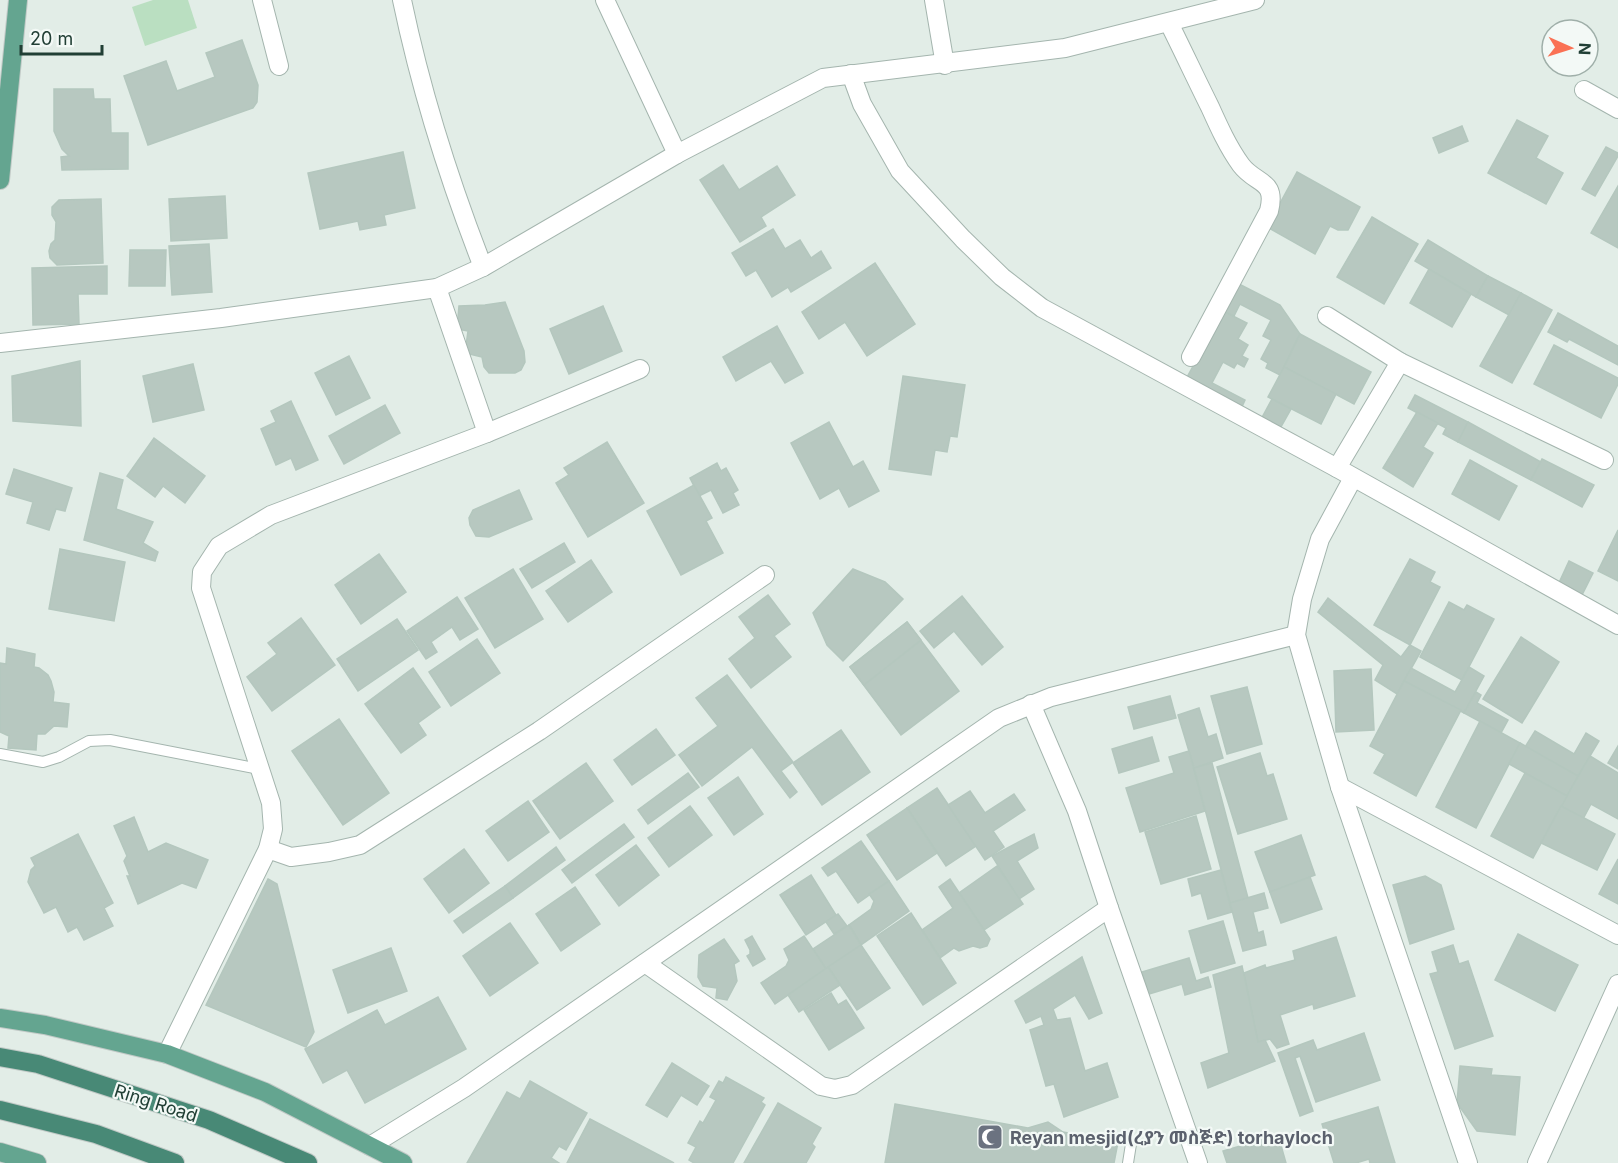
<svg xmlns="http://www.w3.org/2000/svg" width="1618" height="1163" viewBox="0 0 1618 1163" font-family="Inter,'Noto Sans Ethiopic',sans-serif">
<rect width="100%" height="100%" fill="#e2ede7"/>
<!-- green -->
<path fill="#badfc1" d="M153 0H188L197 28 145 46 132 7Z"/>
<!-- building -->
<g fill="#b7c8c0" stroke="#b4c7be" stroke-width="1.5">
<path d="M242 40 258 85 257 102 253 108 148 145 124 76 166 61 177 91 215 77 206 53Z"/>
<path d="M54 89H93L94 99H110L111 133H128V169L62 170 61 157 69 156 62 149 54 131Z"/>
<path d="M1517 120 1548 136 1536 158 1563 173 1546 204 1488 173Z"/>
<path d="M1462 126 1468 141 1439 153 1433 138Z"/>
<path d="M1606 147 1618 153V156L1595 196 1582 189Z"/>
<path d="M403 152 415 208 384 215 386 225 360 230 358 221 320 229 308 173Z"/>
<path d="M723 165 739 190 777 166 795 195 761 217 766 226 740 242 700 180Z"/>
<path d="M1297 172 1360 207 1348 230H1338L1330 226 1315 254 1267 227Z"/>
<path d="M1618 186V248L1591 233Z"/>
<path d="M225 196 227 238 171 241 169 199Z"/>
<path d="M101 199 103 263 57 265 50 258 49 251 51 244 55 240 56 222 52 215V207L59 200Z"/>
<path d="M1372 217 1418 244 1384 304 1337 277Z"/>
<path d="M773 229 785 249 800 240 811 258 821 251 831 268 791 292 788 287 772 297 756 270 746 276 732 253Z"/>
<path d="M1428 240 1488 276 1476 297 1415 261Z"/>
<path d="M209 244 212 292 172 295 169 246Z"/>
<path d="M130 250H166L165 286H129Z"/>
<path d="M875 263 915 324 867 356 845 322 819 339 802 312Z"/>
<path d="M107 266V294H78L79 324 33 325 32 268Z"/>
<path d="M1429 269 1471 294 1452 327 1410 303Z"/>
<path d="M1488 276 1521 293 1509 315 1476 297Z"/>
<path d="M1237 283 1280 305 1300 334 1280 375 1266 368 1268 363 1261 359 1271 340 1263 336 1271 320 1240 304 1234 316 1223 311Z"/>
<path d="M1521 293 1552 310 1512 383 1480 366Z"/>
<path d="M505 302 524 351 525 362 521 370 515 373H489L484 367 482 357 465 353 468 331 457 329 459 306 485 305Z"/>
<path d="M603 306 622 351 569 374 550 329Z"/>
<path d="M1223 311 1247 323 1238 339 1248 345 1242 356 1248 359 1244 367 1237 363 1234 368 1223 362 1212 383 1245 400 1240 411 1185 381Z"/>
<path d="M1558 313 1618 346V365L1569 339 1567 342 1548 332Z"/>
<path d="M777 326 803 373 785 383 771 361 736 381 723 357Z"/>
<path d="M1300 334 1371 372 1354 404 1284 367Z"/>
<path d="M1554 345 1618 378V384L1601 418 1534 384Z"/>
<path d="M349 356 370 398 336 415 315 373Z"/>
<path d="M80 361 81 426 13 421 12 376Z"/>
<path d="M193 364 204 410 153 422 143 376Z"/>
<path d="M1284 367 1336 394 1321 424 1268 397Z"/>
<path d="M903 376 965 385 957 437 950 436 947 452 935 450 931 475 889 469Z"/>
<path d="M1415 395 1468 422 1458 442 1443 434 1446 428 1408 408Z"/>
<path d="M1272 399 1291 409 1277 434 1259 423Z"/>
<path d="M291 401 318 460 296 470 291 458 276 465 261 429 276 422 271 411Z"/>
<path d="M385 405 400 433 344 464 329 436Z"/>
<path d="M1417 412 1438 423 1423 447 1433 453 1413 487 1383 468Z"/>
<path d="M829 422 853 467 863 461 879 491 849 507 839 488 820 499 791 443Z"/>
<path d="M1468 422 1541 462 1531 480 1458 442Z"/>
<path d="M154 438 205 476 185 503 163 486 155 497 127 476Z"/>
<path d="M607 442 644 503 588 537 556 483 569 475 564 468Z"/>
<path d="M1542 459 1594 485 1582 507 1531 480Z"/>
<path d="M1470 460 1517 486 1499 520 1452 494Z"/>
<path d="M717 463 721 471 726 468 738 490 733 493 739 505 723 513 711 490 699 496 690 478Z"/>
<path d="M14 469 72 488 65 511 56 509 49 530 27 523 33 502 6 494Z"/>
<path d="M100 473 123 480 116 509 153 522 143 543 158 552 155 561 84 540Z"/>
<path d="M694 485 712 518 706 521 723 553 681 575 647 511Z"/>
<path d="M519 490 532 519 489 537 476 536 470 525 469 518 473 510Z"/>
<path d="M1618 530V581L1598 571Z"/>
<path d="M564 543 575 562 532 588 520 569Z"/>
<path d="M60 549 125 562 114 621 49 609Z"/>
<path d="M379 554 406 592 361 624 335 585Z"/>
<path d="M1410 559 1435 572 1430 582 1440 587 1410 645 1374 625Z"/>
<path d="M591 560 612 592 568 622 546 591Z"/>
<path d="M1569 561 1593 573 1581 597 1558 585Z"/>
<path d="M513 569 543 619 495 648 465 598Z"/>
<path d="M853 569 885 582 903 599 843 661 827 645 813 613Z"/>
<path d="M768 595 790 624 774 636 791 657 751 688 729 659 755 638 739 617Z"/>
<path d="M962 596 1003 647 982 665 954 631 934 648 920 631Z"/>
<path d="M457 597 478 629 460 640 452 627 431 642 437 652 426 659 407 631Z"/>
<path d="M1328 598 1401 657 1410 645 1421 651 1397 694 1375 680 1383 665 1318 612Z"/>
<path d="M1449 602 1464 610 1467 605 1494 619 1462 680 1420 657Z"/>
<path d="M301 618 335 665 272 711 247 677 277 654 268 643Z"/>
<path d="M397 619 418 650 358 691 337 659Z"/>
<path d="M907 622 959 691 901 735 850 667Z"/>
<path d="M907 622 921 640 864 685 850 667Z"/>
<path d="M1521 637 1559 662 1522 723 1483 699Z"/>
<path d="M477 639 500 673 451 706 429 672Z"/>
<path d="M7 648 35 654 34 667 39 668 48 675 51 681 54 692 53 702 69 704 67 727 54 726 45 734H37L36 750 8 748 9 736 0 732V663L6 664Z"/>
<path d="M1469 667 1484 676 1464 713 1404 681 1411 668 1455 692Z"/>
<path d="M413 668 440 707 418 723 426 735 401 753 365 704Z"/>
<path d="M1371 669 1374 730 1336 732 1334 671Z"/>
<path d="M727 675 793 762 781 771 797 792 790 798 752 747 702 786 679 755 718 726 696 698Z"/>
<path d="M1404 681 1461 710 1416 796 1374 773 1385 754 1370 746Z"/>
<path d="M1247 687 1262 744 1227 754 1211 696Z"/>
<path d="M1476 692 1481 695 1477 703 1508 720 1501 733 1464 713Z"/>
<path d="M1170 696 1176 718 1134 729 1128 707Z"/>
<path d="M1199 708 1208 737 1216 734 1223 758 1194 768 1178 715Z"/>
<path d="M339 719 389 793 343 825 292 751Z"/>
<path d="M1480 721 1520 743 1476 828 1436 807Z"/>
<path d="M656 729 675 755 632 785 614 760Z"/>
<path d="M841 730 870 772 822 805 793 763Z"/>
<path d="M1535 731 1574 754 1586 733 1599 741 1578 776 1525 747Z"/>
<path d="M1152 737 1159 761 1119 773 1112 749Z"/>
<path d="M1520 743 1578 776 1567 796 1509 764Z"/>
<path d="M1618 746V769L1608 763Z"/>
<path d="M1189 751 1205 811 1140 832 1126 788 1174 773 1169 757Z"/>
<path d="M1260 753 1267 776 1273 774 1287 819 1238 834 1217 767Z"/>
<path d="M1590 756 1618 773V819L1591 804 1583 819 1561 806Z"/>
<path d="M586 763 613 801 560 839 533 801Z"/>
<path d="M1212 763 1248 898 1230 903 1194 768Z"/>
<path d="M688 773 699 787 648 824 638 810Z"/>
<path d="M1525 773 1567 796 1533 858 1491 836Z"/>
<path d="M738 777 763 814 734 835 708 798Z"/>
<path d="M937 788 976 846 946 866 907 808Z"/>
<path d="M970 791 985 813 1014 794 1025 810 993 831 1004 847 985 860 948 805Z"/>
<path d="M528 801 549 832 508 861 486 831Z"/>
<path d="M690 806 712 835 669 867 648 838Z"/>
<path d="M1561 806 1615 834 1597 870 1541 843Z"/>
<path d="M907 808 937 853 897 880 867 835Z"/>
<path d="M1196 816 1211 869 1161 884 1145 832Z"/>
<path d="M134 817 148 852 166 843 208 860 196 888 182 883 138 904 127 876H130L124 861 127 856 114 826Z"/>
<path d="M624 824 634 837 572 883 562 870Z"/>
<path d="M78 834 113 903 104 908 113 926 84 940 77 927 68 932 56 907 44 913 28 882 31 870 35 866 31 858Z"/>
<path d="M1034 834 1038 848 1017 861 1034 889 1019 899 992 856Z"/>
<path d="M1301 835 1315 875 1270 892 1255 852Z"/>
<path d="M861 841 889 881 858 903 836 871 828 876 822 868Z"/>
<path d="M636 845 659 875 619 906 596 875Z"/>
<path d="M556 847 565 860 513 898 505 886Z"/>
<path d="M464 849 489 883 449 913 424 879Z"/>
<path d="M1618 859V904L1599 894Z"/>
<path d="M997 866 1023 904 984 930 959 893Z"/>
<path d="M1221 870 1232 912 1208 919 1201 893 1192 896 1188 879Z"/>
<path d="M811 875 836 915 806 935 780 895Z"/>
<path d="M1425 876 1441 885 1454 929 1410 944 1393 885Z"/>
<path d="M1310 877 1322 909 1281 923 1270 892Z"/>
<path d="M268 879 277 884 314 1032 306 1047 206 1005Z"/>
<path d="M950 879 990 939 987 946 980 948 973 946 959 951 954 948 940 958 922 930 953 908 939 887Z"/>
<path d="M889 881 909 911 861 945 849 925 871 909 874 901 869 894Z"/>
<path d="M505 886 513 898 463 933 454 921Z"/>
<path d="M575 887 600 924 561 951 536 914Z"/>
<path d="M1264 893 1268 908 1253 912 1258 933 1263 931 1266 945 1243 951 1230 903Z"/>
<path d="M911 913 956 983 923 1005 877 936Z"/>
<path d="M838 914 847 926 834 934 826 922Z"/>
<path d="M1223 921 1235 963 1201 973 1189 931Z"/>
<path d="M510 923 538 963 490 996 463 956Z"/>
<path d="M849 925 861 945 826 969 813 949Z"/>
<path d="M1518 934 1578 965 1555 1011 1495 980Z"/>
<path d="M752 936 765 959 753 966 747 956 750 954V950L745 940Z"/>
<path d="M804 936 826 969 775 1004 761 983 786 966 789 960 784 949Z"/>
<path d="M1336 937 1355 996 1314 1009 1313 1004 1280 1015 1289 1044 1277 1048 1270 1039 1258 1042 1244 973 1265 965 1266 968 1295 960 1293 951Z"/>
<path d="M724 939 739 961 734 964 737 981 727 1000 716 998 717 988 703 986 698 977 699 955Z"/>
<path d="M861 945 890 988 857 1010 828 967Z"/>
<path d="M1453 945 1459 964 1468 961 1493 1036 1455 1049 1430 974 1438 972 1432 952Z"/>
<path d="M391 948 407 991 348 1013 333 970Z"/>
<path d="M1082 957 1102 1013 1089 1019 1075 995 1053 1009 1057 1020 1070 1018 1085 1071 1107 1063 1118 1097 1064 1117 1054 1084 1046 1086 1030 1030 1044 1025 1041 1016 1026 1023 1015 1001Z"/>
<path d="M1189 958 1196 981 1208 977 1211 987 1185 995 1182 984 1149 994 1142 972Z"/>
<path d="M1242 966 1258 1042 1265 1040 1275 1061 1208 1088 1201 1063 1229 1053 1213 975Z"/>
<path d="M828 967 840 985 799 1012 788 995Z"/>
<path d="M831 993 838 1005 846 1000 864 1028 829 1050 804 1010Z"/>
<path d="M438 997 466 1049 365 1103 347 1070 323 1083 305 1049 377 1010 385 1025Z"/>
<path d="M1364 1033 1380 1080 1316 1102 1300 1056 1295 1058 1313 1111 1300 1116 1278 1053 1313 1040 1317 1050Z"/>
<path d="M672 1063 709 1086 697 1105 681 1095 667 1117 646 1105Z"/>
<path d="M1460 1066 1492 1069 1491 1075 1520 1077 1515 1135 1477 1131 1457 1103Z"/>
<path d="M726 1077 764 1098 761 1102 765 1105 733 1163H694L689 1160 696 1147 688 1143 700 1121 703 1123 716 1100 710 1097 719 1081 723 1083Z"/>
<path d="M530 1081 587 1113 566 1150 559 1146 551 1158 559 1163H467L507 1092 520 1099Z"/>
<path d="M778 1103 821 1128 812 1144 815 1147 806 1163H744Z"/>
<path d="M895 1104 1028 1128 1048 1122 1063 1132 1118 1142 1114 1163H885Z"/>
<path d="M1378 1107 1395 1163H1370L1369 1159 1356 1163H1334L1322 1124Z"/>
<path d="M590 1119 674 1163H567Z"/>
<path d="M1278 1135 1286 1163H1227L1223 1151Z"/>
</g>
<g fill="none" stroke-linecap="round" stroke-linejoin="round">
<!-- service casing -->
<g stroke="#a4b5ae" stroke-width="12">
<g id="service">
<path d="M0 754 43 762 59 757 89 741 110 740 259 769"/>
<path d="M1128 1163 1131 1144"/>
</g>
</g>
<!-- minor casing -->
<g stroke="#a4b5ae" stroke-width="20">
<g id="minor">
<path d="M262 0 279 66"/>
<path d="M402 0C421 91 449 180 483 267"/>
<path d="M605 0 677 154"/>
<path d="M934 0 945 65"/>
<path d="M1169 23C1183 51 1196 79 1210 107 1219 127 1228 147 1241 165 1256 185 1277 179 1269 211L1191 357"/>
<path d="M851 74 862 104 900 171 963 239 1002 277 1042 308 1337 468 1618 625"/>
<path d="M1584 90 1618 109"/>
<path d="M437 288 487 433"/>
<path d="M1327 316 1400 362"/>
<path d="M0 343 221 318 437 288 483 267 677 154 823 78 1065 48 1255 0"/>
<path d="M1337 468 1400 362 1604 460"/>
<path d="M1353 478 1320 539 1302 599 1296 635 1340 787 1468 1163"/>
<path d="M1031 704 1077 811 1109 908 1198 1163"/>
<path d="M1340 787 1618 935"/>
<path d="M268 849 291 857 329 852 360 845 539 731 765 575"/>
<path d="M645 963 821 1086 835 1089 852 1085 1109 908"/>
<path d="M167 1054 268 849 273 829 271 803 201 588 202 572 219 546 271 515 487 433 640 369"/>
<path d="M370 1146 464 1088 999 718 1051 697 1296 635"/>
<path d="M1537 1163 1618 984"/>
</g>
</g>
<!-- primary casing -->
<g stroke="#c1c9c6" stroke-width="20">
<g id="primary">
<path d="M0 180 18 0"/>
<path d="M0 1018 45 1025 167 1054 265 1092 403 1163"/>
<path d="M0 1152 37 1163"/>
</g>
</g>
<!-- trunk casing -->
<g stroke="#c1c9c6" stroke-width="20">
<g id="trunk">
<path d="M0 1057 38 1064 209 1120 308 1163"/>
<path d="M0 1110 96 1134 175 1163"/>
</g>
</g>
<!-- service -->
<use href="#service" stroke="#fff" stroke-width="10"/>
<!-- minor -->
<use href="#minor" stroke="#fff" stroke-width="18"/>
<!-- primary -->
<use href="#primary" stroke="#64a590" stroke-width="18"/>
<!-- trunk -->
<use href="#trunk" stroke="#488976" stroke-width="18"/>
</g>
<!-- icons -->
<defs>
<g id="mosque-square" transform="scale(1.35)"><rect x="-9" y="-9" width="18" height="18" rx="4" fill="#6b7280" stroke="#f3f9f6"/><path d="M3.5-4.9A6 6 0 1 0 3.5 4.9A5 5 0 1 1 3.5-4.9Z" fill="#fff"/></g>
</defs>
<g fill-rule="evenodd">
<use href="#mosque-square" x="990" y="1137"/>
</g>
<g text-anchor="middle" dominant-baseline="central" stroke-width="4.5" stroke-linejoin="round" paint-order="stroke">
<!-- street labels -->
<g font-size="18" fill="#213f35" stroke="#f3f9f6">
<text transform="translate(156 1103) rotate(18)">Ring Road</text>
</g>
<!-- worship labels -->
<g font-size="18" font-weight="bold" fill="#5b616d" stroke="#f3f9f6" text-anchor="start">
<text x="1010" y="1137">Reyan mesjid(ረያን መስጅድ) torhayloch</text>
</g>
</g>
<!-- north arrow -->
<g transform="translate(1570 48) rotate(93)"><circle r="28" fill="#f3f9f6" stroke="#9fafa9" stroke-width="1.5"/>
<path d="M0-4.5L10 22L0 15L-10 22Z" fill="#fa7154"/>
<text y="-9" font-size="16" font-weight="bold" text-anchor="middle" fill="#213f35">N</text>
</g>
<!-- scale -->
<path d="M21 45v9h81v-9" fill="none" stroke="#213f35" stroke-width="3"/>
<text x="30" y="45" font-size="18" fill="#213f35" stroke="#f3f9f6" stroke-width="4.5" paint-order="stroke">20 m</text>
</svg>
